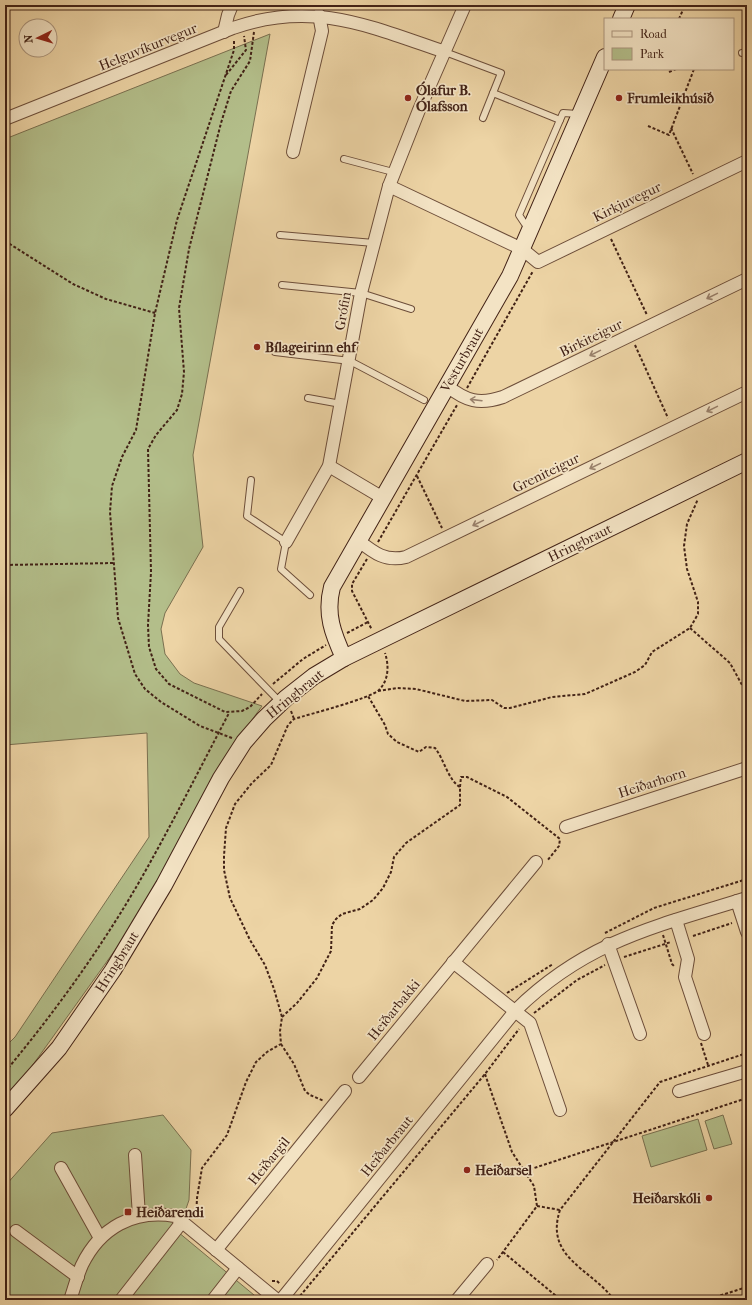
<svg xmlns="http://www.w3.org/2000/svg" width="752" height="1305" viewBox="0 0 752 1305" font-family="'IM FELL French Canon',serif">
<rect width="100%" height="100%" fill="#edd4a5"/>
<filter id="stains"><feTurbulence type="fractalNoise" baseFrequency=".005" numOctaves="4"/><feColorMatrix values="0 0 0 0 .2 0 0 0 0 .09 0 0 0 0 .02 0 0 0 .5 -.17"/></filter>
<radialGradient id="worn" r=".72"><stop offset=".6" stop-color="#630" stop-opacity="0"/><stop offset="1" stop-color="#630" stop-opacity=".3"/></radialGradient>
<!-- green -->
<g fill="#b3be8a" stroke="#7a7050">
<path d="M270 34 193 455 203 547 165 613 161 629 165 654 180 674 194 683 262 706 228 753 143 911 17 1087 5 1099V1047L15 1037 149 837 147 733 5 745V139Z"/>
<path d="M163 1115 191 1150 189 1200 178 1232 260 1300H5V1186L52 1133Z"/>
<path d="M723 1115 732 1144 714 1149 705 1121Z"/>
<path d="M698 1119 707 1150 651 1167 642 1136Z"/>
</g>
<g fill="none" stroke-linecap="round" stroke-linejoin="round">
<!-- lane casing -->
<g stroke="#6d4e3a" stroke-width="8">
<g id="lane">
<path d="M445 52 501 73 483 118"/>
<path d="M742 53 747 52"/>
<path d="M493 93 560 120"/>
<path d="M344 159 393 172"/>
<path d="M529 230 519 215 563 113 578 114"/>
<path d="M280 235 374 243"/>
<path d="M282 285 361 293 411 309"/>
<path d="M275 352 350 361 424 400"/>
<path d="M308 398 341 404"/>
<path d="M251 480 247 516 286 542 281 569 310 595"/>
<path d="M240 591 219 627V639L281 703"/>
</g>
</g>
<!-- street casing -->
<g stroke="#6d4e3a" stroke-width="14">
<g id="street">
<path d="M224 32 228 15 232 5"/>
<path d="M5 119 233 28C313 0 369 26 445 52"/>
<path d="M293 152 322 31 319 15"/>
<path d="M389 186 522 249 538 262 747 161"/>
<path d="M447 386C466 401 479 405 503 397L747 279"/>
<path d="M329 466 383 498"/>
<path d="M359 541C374 553 386 562 406 557L747 392"/>
<path d="M286 542 329 466 361 293 389 186 419 110 465 5"/>
<path d="M566 827 747 768"/>
<path d="M737 901 747 932"/>
<path d="M676 920 688 959 685 977 704 1034"/>
<path d="M608 944 640 1034"/>
<path d="M453 962 530 1023 560 1110"/>
<path d="M359 1077 536 862"/>
<path d="M679 1091 747 1071"/>
<path d="M135 1155 139 1216"/>
<path d="M61 1168 100 1238"/>
<path d="M16 1231 78 1277"/>
<path d="M216 1250 345 1091"/>
<path d="M70 1300C74 1289 77 1276 82 1265 100 1228 133 1209 175 1216L277 1300"/>
<path d="M121 1300 182 1222"/>
<path d="M213 1300 238 1268"/>
<path d="M281 1300 516 1010C586 941 657 926 747 898"/>
<path d="M457 1300 487 1264"/>
</g>
</g>
<!-- secondary casing -->
<g stroke="#422216" stroke-width="18">
<g id="secondary">
<path d="M621 19 627 5"/>
<path d="M344 658C333 634 325 614 332 587L510 276 605 57"/>
<path d="M5 1109 59 1048 113 970 164 885 221 778 244 742 264 719 286 698 314 676 344 658 747 461"/>
</g>
</g>
<!-- path -->
<g stroke="#422216" stroke-width="2" stroke-dasharray="3 2" stroke-linecap="butt">
<path d="M679 19 685 5"/>
<path d="M254 32 250 61 231 91 221 123 189 249 179 308 184 372 182 394 177 410 156 435 148 449 151 572 148 625 149 647 156 669 169 684 225 712 242 711 250 707 262 694"/>
<path d="M669 72 676 69"/>
<path d="M226 75 246 50 244 36"/>
<path d="M648 126 669 135 694 69"/>
<path d="M671 128 693 174"/>
<path d="M611 239 647 315"/>
<path d="M5 241 73 284 106 299 155 313"/>
<path d="M635 345 668 418"/>
<path d="M467 388 533 271"/>
<path d="M417 476 442 528"/>
<path d="M378 542 457 405"/>
<path d="M367 559 352 584V591L372 630"/>
<path d="M5 565 114 563"/>
<path d="M690 628 730 663 747 694"/>
<path d="M347 633 368 622"/>
<path d="M273 684 303 659 326 645"/>
<path d="M378 691 397 688 416 689 465 701 492 700 504 708H510L552 697 585 694 635 672 645 665 652 652 690 628 698 614V602L687 569 684 546 687 524 698 499"/>
<path d="M291 711 294 719"/>
<path d="M232 738 200 726 161 702 145 689 135 674 118 618 110 512 112 486 122 457 136 430 155 313 177 220 234 50V39"/>
<path d="M460 787 461 777H467L507 797 560 839 559 846 547 861"/>
<path d="M605 933 654 908 747 879"/>
<path d="M663 935 672 964 675 967"/>
<path d="M693 936 732 923"/>
<path d="M624 957 671 942"/>
<path d="M507 993 553 964"/>
<path d="M534 1013 577 980 605 965"/>
<path d="M282 1017 297 1003 317 978 331 951 332 925 336 919 342 914 360 909 373 900 383 888 391 872 394 857 406 843 460 805V787C448 780 444 759 435 748L426 747 419 752 397 742 388 734 385 725 368 696"/>
<path d="M701 1043 708 1065"/>
<path d="M281 1044 294 1064 305 1091 310 1095 324 1101"/>
<path d="M5 1072C54 1013 99 951 138 884 170 828 199 770 229 713"/>
<path d="M485 1074 512 1152 534 1186 537 1206 497 1260"/>
<path d="M525 1171 747 1098"/>
<path d="M537 1206 560 1210"/>
<path d="M196 1219 197 1198 202 1168 227 1135 246 1082 256 1062 267 1052 281 1044 280 1031 282 1017 274 989 265 965 250 940 230 898 224 870V856L226 828 235 804 252 783 271 765 288 725 294 719C310 714 369 699 379 690 389 680 389 665 385 653"/>
<path d="M503 1252 561 1300"/>
<path d="M272 1281H277L280 1284"/>
<path d="M300 1296 485 1074 519 1029"/>
<path d="M614 1300C592 1269 544 1258 560 1210L660 1082 747 1053"/>
<path d="M706 1300 747 1287"/>
</g>
<!-- lane -->
<use href="#lane" stroke="#f3e3c4" stroke-width="6"/>
<!-- street -->
<use href="#street" stroke="#f3e3c4" stroke-width="12"/>
<!-- secondary -->
<use href="#secondary" stroke="#f3e3c4" stroke-width="16"/>
</g>
<!-- one-way arrows -->
<defs><path id="oneway-shaft" d="M-6 0H5M1.5-3L5.5 0L1.5 3" fill="none" stroke-width="1.6" stroke-linecap="round" stroke-linejoin="round"/></defs>
<g stroke="#9a826d">
<use href="#oneway-shaft" transform="translate(712 296) rotate(154)"/>
<use href="#oneway-shaft" transform="translate(595 353) rotate(154)"/>
<use href="#oneway-shaft" transform="translate(476 400) rotate(-173)"/>
<use href="#oneway-shaft" transform="translate(712 409) rotate(154)"/>
<use href="#oneway-shaft" transform="translate(595 466) rotate(154)"/>
<use href="#oneway-shaft" transform="translate(478 523) rotate(154)"/>
</g>
<!-- markers -->
<g fill="#8f2418" stroke="#f3e3c4" stroke-width="1.5">
<circle cx="408" cy="98" r="4"/>
<circle cx="619" cy="98" r="4"/>
<circle cx="257" cy="347" r="4"/>
<circle cx="467" cy="1170" r="4"/>
<circle cx="709" cy="1198" r="4"/>
<rect x="124" y="1208" width="8" height="8" rx="2"/>
</g>
<g text-anchor="middle" dominant-baseline="central" stroke-width="3.5" stroke-linejoin="round" paint-order="stroke">
<!-- street labels -->
<g font-size="14" fill="#422216" stroke="#f3e3c4">
<text transform="translate(148 47) rotate(-22)">Helguvíkurvegur</text>
<text transform="translate(627 202) rotate(-26)">Kirkjuvegur</text>
<text transform="translate(343 311) rotate(-80)">Grófin</text>
<text transform="translate(591 338) rotate(-26)">Birkiteigur</text>
<text transform="translate(462 360) rotate(-60)">Vesturbraut</text>
<text transform="translate(546 473) rotate(-26)">Greniteigur</text>
<text transform="translate(580 543) rotate(-26)">Hringbraut</text>
<text transform="translate(295 694) rotate(-39)">Hringbraut</text>
<text transform="translate(652 783) rotate(-18)">Heiðarhorn</text>
<text transform="translate(117 962) rotate(-58)">Hringbraut</text>
<text transform="translate(394 1010) rotate(-51)">Heiðarbakki</text>
<text transform="translate(387 1146) rotate(-51)">Heiðarbraut</text>
<text transform="translate(269 1161) rotate(-51)">Heiðargil</text>
</g>
<!-- poi labels -->
<g font-size="14" font-weight="bold" fill="#422216" stroke="#f3e3c4" text-anchor="start">
<text x="416" y="90">Ólafur B.<tspan x="416" dy="16">Ólafsson</tspan></text>
<text x="627" y="98">Frumleikhúsið</text>
<text x="265" y="347">Bílageirinn ehf</text>
<text x="475" y="1170">Heiðarsel</text>
<text x="701" y="1198" text-anchor="end">Heiðarskóli</text>
<text x="136" y="1212">Heiðarendi</text>
</g>
</g>
<!-- margin -->
<rect width="752" height="1305" fill="none" stroke="#edd4a5" stroke-width="20"/>
<rect x="6" y="6" width="740" height="1293" fill="none" stroke="#422216" stroke-width="2"/>
<rect x="10" y="10" width="732" height="1285" fill="none" stroke="#422216"/>
<!-- legend -->
<rect x="604" y="18" width="130" height="52" fill="#f3e3c4" stroke="#ac967e"/>
<rect x="612" y="31" width="20" height="6" fill="#f3e3c4" stroke="#ac967e"/>
<text x="640" y="38" font-size="12" fill="#422216">Road</text>
<rect x="612" y="48" width="20" height="12" fill="#b3be8a" stroke="#ac967e"/>
<text x="640" y="58" font-size="12" fill="#422216">Park</text>
<!-- north arrow -->
<g transform="translate(38 38) rotate(265)"><circle r="19" fill="#f3e3c4" stroke="#ac967e"/>
<path d="M0-3L7 15L0 10L-7 15Z" fill="#8f2418"/>
<text y="-6" font-size="11" font-weight="bold" text-anchor="middle" fill="#422216">N</text>
</g>
<rect width="100%" height="100%" filter="url(#stains)"/>
<rect width="100%" height="100%" fill="url(#worn)"/>
</svg>
